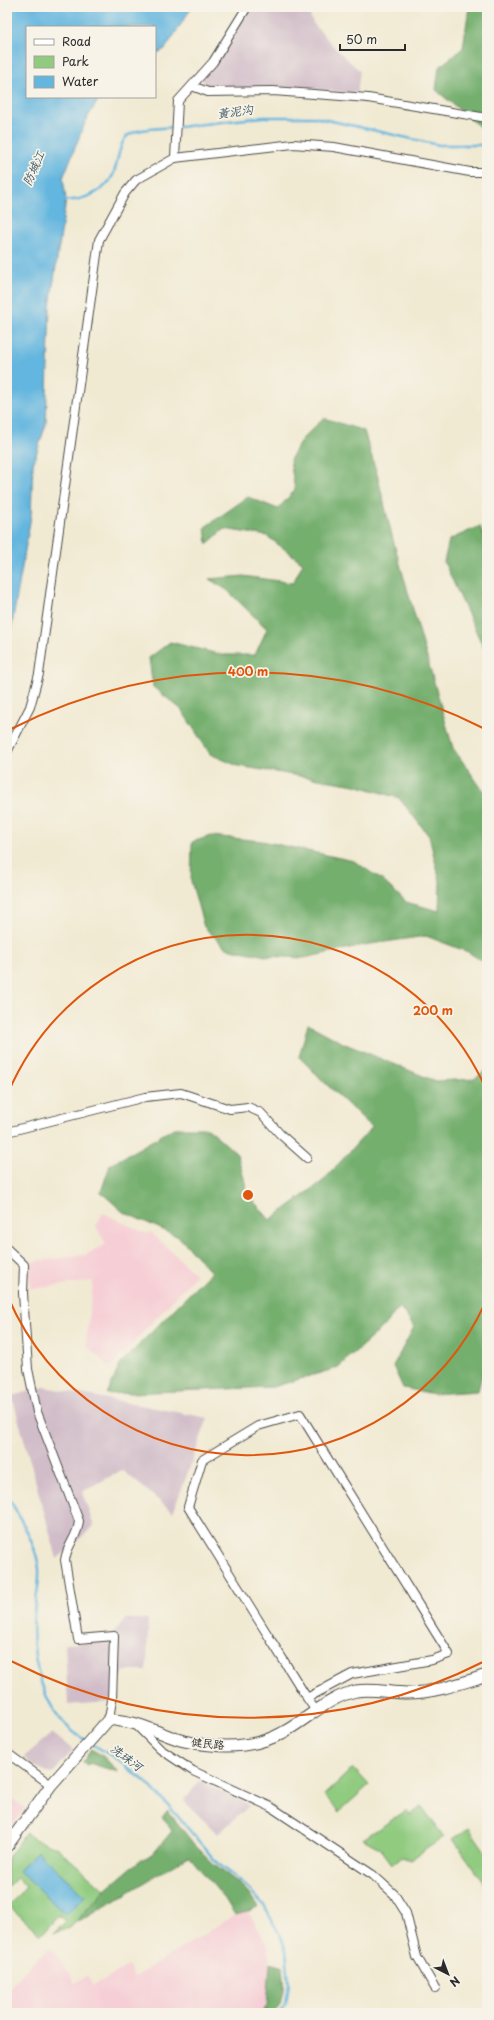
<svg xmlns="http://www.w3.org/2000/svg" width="494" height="2020" viewBox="0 0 494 2020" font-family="'Playpen Sans','LXGW WenKai TC',sans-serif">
<rect width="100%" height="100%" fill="#f7f3e8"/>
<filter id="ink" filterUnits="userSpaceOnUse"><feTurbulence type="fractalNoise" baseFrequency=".025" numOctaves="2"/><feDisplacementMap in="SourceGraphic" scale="8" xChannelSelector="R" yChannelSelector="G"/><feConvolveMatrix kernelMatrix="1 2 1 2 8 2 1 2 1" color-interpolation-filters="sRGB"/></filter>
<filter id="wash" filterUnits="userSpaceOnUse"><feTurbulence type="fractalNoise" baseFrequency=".012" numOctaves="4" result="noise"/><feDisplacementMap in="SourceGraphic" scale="16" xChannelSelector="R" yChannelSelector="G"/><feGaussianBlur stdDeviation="0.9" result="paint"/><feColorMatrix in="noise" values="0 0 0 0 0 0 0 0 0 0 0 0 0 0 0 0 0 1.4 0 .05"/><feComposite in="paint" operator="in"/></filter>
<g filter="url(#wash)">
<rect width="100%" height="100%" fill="#f1ead3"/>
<!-- built -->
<g fill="#f6cfd6">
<path d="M103 1213 147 1234 151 1232 196 1275 110 1368 86 1345 93 1281 31 1289 28 1262 85 1255 106 1244 96 1226Z"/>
<path d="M7 1794 25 1809 7 1833Z"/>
<path d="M248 1912 267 1942 270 1963 267 2006 261 2013H7V1990L39 1956 51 1947 75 1983 87 1975 93 1986 128 1966 135 1977 235 1915Z"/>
</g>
<!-- industrial -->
<g fill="#d1bdc9">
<path d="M251 7H307L313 23 335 48 360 71 357 93 309 89 206 87 202 79Z"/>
<path d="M44 1387 208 1418 173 1512 122 1470 82 1492 94 1526 57 1559 12 1396Z"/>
<path d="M125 1619H148L147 1671H124L110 1702 68 1705 65 1644 106 1642Z"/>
<path d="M52 1733 73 1750 52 1774 32 1765 24 1757Z"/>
<path d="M200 1780 250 1805 218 1834 184 1801Z"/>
</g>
<!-- green -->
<g fill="#90cb80" stroke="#5e7b56">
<path d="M353 1768 369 1785 339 1812 324 1795Z"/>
<path d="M422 1807 444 1837 410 1860 402 1857 392 1864 381 1849 363 1839 407 1810 410 1815Z"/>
<path d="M469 1828 487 1854V1887L453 1839Z"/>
<path d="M26 1833 34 1839 56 1847 105 1890 70 1928 54 1933 66 1921 59 1915 41 1935 9 1906 26 1886 17 1878 9 1886 7 1884V1859Z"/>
</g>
<!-- forest -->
<g fill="#74af6e" stroke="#506d4c">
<path d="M469 7H487V133L436 90 439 67 463 48Z"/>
<path d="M324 418 364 431 377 474 393 540 453 748 487 796V964L468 952 426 936 364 945 304 958 266 956 226 948 204 927 191 881 192 842 211 836 262 841 354 861 382 880 406 902 439 911 440 881 429 836 399 798 355 785 238 766 210 754 181 709 153 687 149 658 170 642 223 655H255L267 629 227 590 209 579 243 576 293 583 303 563 267 536 224 529 207 544 205 527 248 497 278 509 295 490 290 460 302 439Z"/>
<path d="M480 526 487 544V655L444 562 449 540Z"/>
<path d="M308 1024 343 1043 435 1081 474 1079 487 1070V1355L478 1391 434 1394 403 1388 393 1366 414 1327 400 1307 380 1330 337 1368 273 1387 107 1394 121 1363 211 1272 179 1237 123 1212 101 1192 110 1165 174 1128H208L237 1154 249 1196 270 1220 323 1181 372 1127 325 1083 299 1057Z"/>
<path d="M91 1749 103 1756 118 1772 89 1763 88 1765 82 1763Z"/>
<path d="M168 1811 193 1843 217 1867 239 1883 259 1906 248 1912 235 1915 225 1899 189 1856 79 1922 78 1920 105 1890 139 1861 153 1854 172 1831 162 1817Z"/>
<path d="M270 1963 283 1967C285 1987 286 1997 274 2013H261L267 2006Z"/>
</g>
<!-- water -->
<g fill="#63b6df" stroke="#477085">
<path d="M7 7H192L165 49 155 54V27H27V97H100L86 120 63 178 66 200 50 306 46 424 33 464 31 516 7 653Z"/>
<path d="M37 1851 85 1896 66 1915 19 1871Z"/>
</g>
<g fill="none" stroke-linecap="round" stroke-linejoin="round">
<!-- stream -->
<g stroke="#63b6df" stroke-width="2.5">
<path d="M179 127 263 117H314L439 145H487"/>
<path d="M63 200C81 202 105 192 113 175 117 166 119 144 126 137 137 127 160 129 174 127"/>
<path d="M7 1493C18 1517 36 1542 39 1569 40 1587 35 1598 34 1614 30 1661 43 1716 85 1740"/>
<path d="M92 1744 115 1758 145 1781 169 1806 218 1864 240 1880 263 1904 281 1937 286 1951 289 1984 286 2003 279 2013"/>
</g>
</g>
</g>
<g filter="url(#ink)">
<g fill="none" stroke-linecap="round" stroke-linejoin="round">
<!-- street casing -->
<g stroke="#494844" stroke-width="10">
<g id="street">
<path d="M192 86 208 92 273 91 368 98 487 118"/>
<path d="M175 158 178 101 213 62 247 7"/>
<path d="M7 752 30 707 39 674 99 240 125 193 136 180 175 158 293 144 334 147 470 172H487"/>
<path d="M7 1132 145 1097 181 1093 230 1109 248 1107 261 1113 280 1134 307 1158"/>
<path d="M7 1249 24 1265 23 1293 28 1369 37 1412 79 1521C78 1537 67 1544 65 1560L78 1639 114 1636 112 1700 109 1719"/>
<path d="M307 1698 352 1674 432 1660 449 1654 300 1414 258 1426 202 1460 188 1507 307 1698 316 1711"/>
<path d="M135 1724 160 1749 193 1771 271 1807 373 1875 394 1894 406 1913 417 1957 435 1988"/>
<path d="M7 1753 51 1785"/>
</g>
</g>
<!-- secondary casing -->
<g stroke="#494844" stroke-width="13">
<path id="secondary" d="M7 1846 51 1785 109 1719C118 1721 127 1721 136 1724 152 1728 168 1737 184 1741 216 1748 253 1749 282 1733 307 1720 328 1697 356 1691 373 1688 390 1693 407 1693 435 1693 461 1683 487 1675"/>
</g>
<!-- street -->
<use href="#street" stroke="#fff" stroke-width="8"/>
<!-- secondary -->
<use href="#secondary" stroke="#fff" stroke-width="11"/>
</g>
</g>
<!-- distance rings -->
<g fill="none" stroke="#df570e" stroke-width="2">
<path d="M486 1301A261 261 0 0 1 8 1297M8 1093A261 261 0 0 1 486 1089"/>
<path d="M485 1661A523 523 0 0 1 11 1661M11 729A523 523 0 0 1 485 729"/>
</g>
<g text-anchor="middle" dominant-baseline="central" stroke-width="3.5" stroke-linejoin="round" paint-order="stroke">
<!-- street labels -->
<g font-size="11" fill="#2b2b2b" stroke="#f7f3e8">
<text transform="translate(208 1743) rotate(6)">健民路</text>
</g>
<!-- water labels -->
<g font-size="12" font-style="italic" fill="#3c5561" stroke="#f7f3e8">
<text transform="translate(235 111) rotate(-7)">黄泥沟</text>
<text transform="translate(33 168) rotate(-66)">防城江</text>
<text transform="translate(127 1757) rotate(37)">洗珠河</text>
</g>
</g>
<circle cx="248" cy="1195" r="6" fill="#df570e" stroke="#f7f3e8" stroke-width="2"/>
<g font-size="12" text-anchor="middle" font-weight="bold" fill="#df570e" stroke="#f7f3e8" stroke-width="3.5" stroke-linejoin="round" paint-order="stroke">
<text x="248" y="676">400 m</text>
<text x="433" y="1015">200 m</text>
</g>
<!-- margin -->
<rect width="494" height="2020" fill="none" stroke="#f7f3e8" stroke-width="24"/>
<!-- legend -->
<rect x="26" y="26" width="130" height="72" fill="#f7f3e8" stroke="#a5a39c"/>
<rect x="34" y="39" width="20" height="6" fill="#ffffff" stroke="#a5a39c"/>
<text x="62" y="46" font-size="12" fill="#2b2b2b">Road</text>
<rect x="34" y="56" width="20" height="12" fill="#90cb80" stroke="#a5a39c"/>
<text x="62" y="66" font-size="12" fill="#2b2b2b">Park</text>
<rect x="34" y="76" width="20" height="12" fill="#63b6df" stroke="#a5a39c"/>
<text x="62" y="86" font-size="12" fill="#2b2b2b">Water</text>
<!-- north arrow -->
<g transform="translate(448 1974) rotate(138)" stroke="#f7f3e8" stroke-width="3" paint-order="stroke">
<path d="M0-3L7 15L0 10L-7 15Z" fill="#2b2b2b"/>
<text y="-6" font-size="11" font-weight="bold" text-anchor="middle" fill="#2b2b2b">N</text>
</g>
<!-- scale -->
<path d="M340 44v6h65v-6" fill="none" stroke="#2b2b2b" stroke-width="2"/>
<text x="346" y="44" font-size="12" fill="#2b2b2b" stroke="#f7f3e8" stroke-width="3" paint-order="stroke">50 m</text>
</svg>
